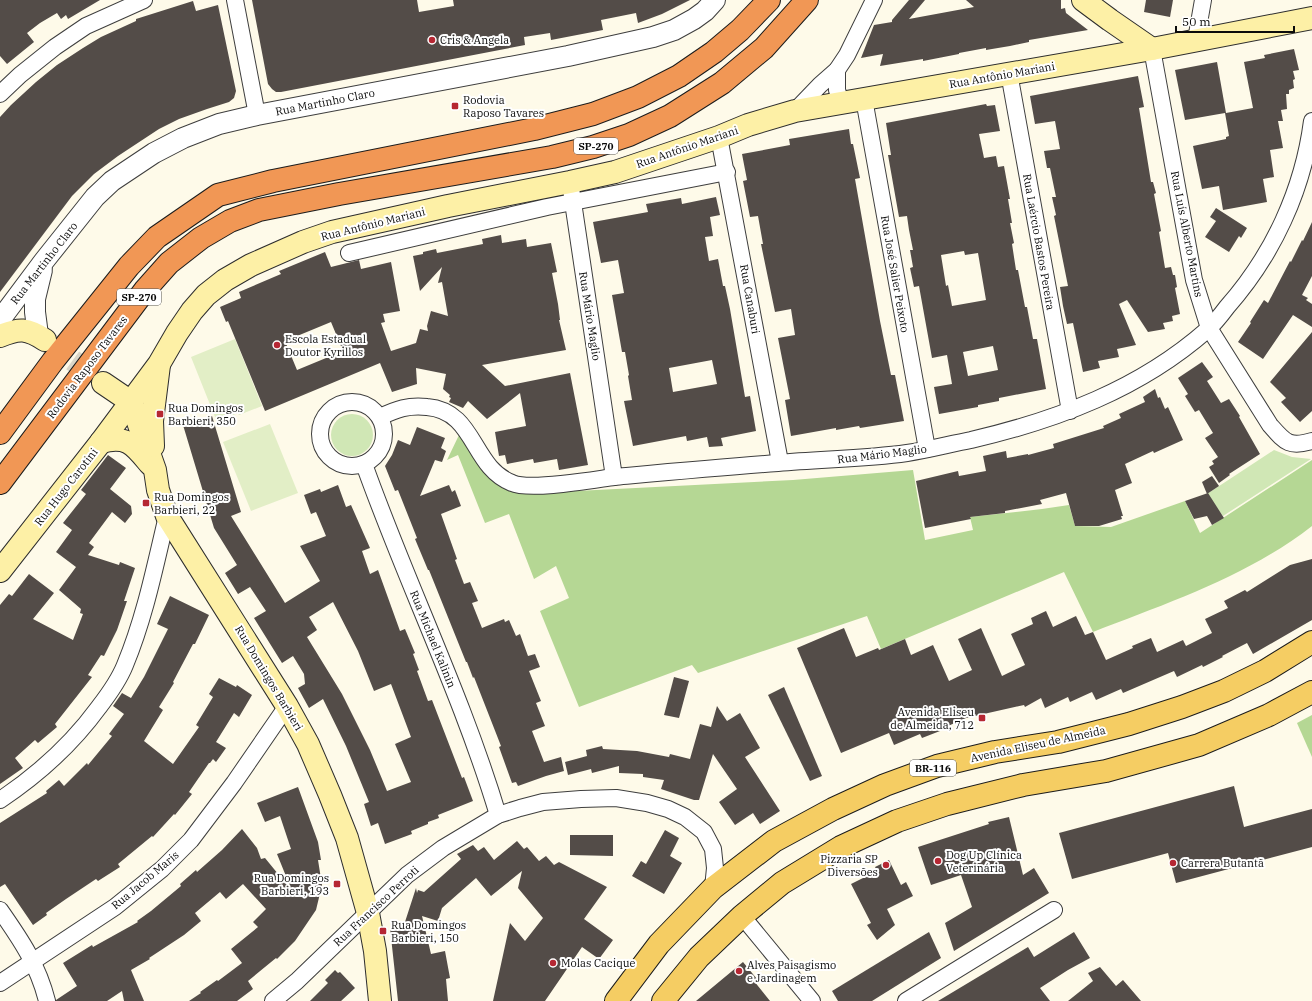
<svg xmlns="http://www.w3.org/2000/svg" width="1312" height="1001" viewBox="0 0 1312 1001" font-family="'IBM Plex Serif',serif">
<rect width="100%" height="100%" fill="#fefae9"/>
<!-- green -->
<g fill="#d0e7b5">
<circle cx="352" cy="435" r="21"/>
<path d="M1274 450 1292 457 1311 459 1223 516 1207 494Z"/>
</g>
<!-- forest -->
<g fill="#b5d794">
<path d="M459 435 463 439 487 471 537 493 793 480 913 470 925 540 973 530 970 517 1042 509 1069 505 1075 526 1111 527 1185 501 1200 533 1312 460V526C1248 576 1168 603 1093 632L1064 572 881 649 867 616 698 673 692 665 579 707 540 611 569 598 556 566 534 579 509 514 485 523 458 455 447 460Z"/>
<path d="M1312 715V757L1297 723Z"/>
</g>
<!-- pitch -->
<g fill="#e2eec6">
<path d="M235 339 262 406 239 415 238 413 217 422 191 357Z"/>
<path d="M270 424 298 493 251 511 223 442Z"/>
</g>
<!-- building -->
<g fill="#534c48" fill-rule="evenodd">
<path d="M0 0H100L68 19 66 15 61 19 57 13 40 23 27 33 34 42 7 64 0 56Z"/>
<path d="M252 0H417L419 12 454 6 453 0H690L662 14 638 23 636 13 601 20 603 30 551 40 550 33 524 37 525 45 281 92H276L272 89 268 84Z"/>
<path d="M909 0H925L909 19 974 7 966 0H1061V9L1065 8 1066 13 1088 30 1029 40V42L1010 46 986 50V48L959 53V54L923 61V59L880 66 883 54 861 58 874 25 892 22V20Z"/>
<path d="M1146 0H1173L1170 17 1144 12Z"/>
<path d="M193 1 196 11 218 5 236 91 234 98 229 102 207 109 179 119 159 129 118 156 94 174 72 196 0 292V117L11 105 36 82 57 65 83 48 101 37 136 21V19Z"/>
<path d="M1294 49 1299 70 1293 71 1295 79 1293 80 1294 88 1289 90V94H1286L1287 109 1281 110 1283 121H1278L1283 148 1270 150 1274 177 1263 179 1267 202 1223 210 1219 186 1202 189 1193 146 1226 139V137L1229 136 1225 113 1185 120 1175 70 1217 62 1226 113 1253 108 1244 62 1265 58 1264 55Z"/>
<path d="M1138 76 1144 107 1139 108 1151 182H1153L1156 193 1154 194 1161 231 1159 232 1165 268 1171 267 1173 275H1175L1177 287 1175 288 1180 314 1172 316 1173 321 1163 323 1165 329 1148 332 1127 300 1119 304 1136 345 1117 349 1119 357 1098 361 1100 368 1083 372 1073 323 1067 324 1063 306 1060 287 1068 286 1054 216 1056 215 1052 197H1056L1050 168H1047L1044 151 1060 149 1055 121 1035 124 1030 96Z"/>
<path d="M986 104 987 106 995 105 1000 131 979 134 984 158 996 156 998 167 1004 166 1010 199H1008L1012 223H1010L1014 243 1012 244 1016 270H1018L1025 307H1027L1033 339H1037L1046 389 999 398V401L978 405V407L939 414 934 387 952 384 947 355 932 358 919 286 914 287 910 268 913 267 910 250H913L909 230 907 216 899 217 888 155H891L886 123ZM964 251 965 255 978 253 986 300 952 306 948 285 946 286 941 255ZM993 346 998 370 968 376 963 352Z"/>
<path d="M849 129 851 144H853L860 178 855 179 880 321 891 375H895L904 421 860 428 859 426 836 430V428L791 436 785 400 790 399 778 338 795 335 791 309 775 312 761 244H763L758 216 750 217 743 181 747 180 742 154 790 145 789 139Z"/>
<path d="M716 197 720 215 710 217 713 236 705 237 709 261 718 259 723 286H725L730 309 745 397 750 396 756 431 721 438 723 446 709 447 707 437 687 441 686 436 633 446 624 401 632 400 628 376 629 375 625 352H622L612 295 624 293 618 260 601 263 593 222 648 212 646 204 681 198 682 204ZM712 360 717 384 673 392 669 368Z"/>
<path d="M1216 208 1247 228 1241 238 1239 236 1229 252 1205 237 1216 221 1210 217Z"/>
<path d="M1312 222V276L1302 295 1308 298 1306 300 1312 304V327L1293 315 1263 359 1238 342 1251 323 1250 322 1264 300 1268 303 1290 261 1291 262 1302 240 1303 241Z"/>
<path d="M501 235 502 243 526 239 527 247 551 243 557 272 552 273 558 304 560 320H559L566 350 482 365 505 386 570 373 588 465 559 470 557 459 534 463 533 459 507 464 505 455 499 456 495 432 526 426 520 393 487 419 468 401 463 408 449 402 451 398 449 397 450 395 443 389 446 374 416 368 417 384 392 392 380 363 265 411 228 321 226 322 220 307 241 298 239 292 281 274 279 271 325 252 331 267 359 260 361 269 391 262 400 311 383 314 385 322 381 323 391 351 416 343 420 329 428 331 427 326 431 311 448 316 442 282 438 283 442 267 420 291 413 256 423 254V252L436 249 437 253 483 244 482 239ZM331 322 343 351 297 370 285 341Z"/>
<path d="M1312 332V411L1300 422 1281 402 1286 398 1270 382Z"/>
<path d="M1202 362 1213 377 1207 381 1221 403 1229 399 1240 416 1239 417 1260 454 1229 474 1230 475 1219 483 1209 467 1214 464 1212 461 1218 457 1205 438 1213 433 1199 410 1195 412 1185 396 1188 394 1178 378Z"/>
<path d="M1155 389 1158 398 1160 397 1165 409 1168 407 1183 440 1154 453 1153 451 1125 464 1132 483 1115 490 1123 516H1121L1122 519 1099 526H1075L1066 493 1040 500 1042 504 1005 511V513L970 517 971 519 925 528 916 481 958 471 959 476 986 471 983 456 1006 451 1007 458 1028 454V455L1054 448 1053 444 1104 428 1103 426 1121 418 1119 414 1145 402 1143 397Z"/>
<path d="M212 416 241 512 231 516 285 603 320 581 300 546 326 536 316 512 311 514 304 495 320 489 321 492 338 485 346 507 351 505 370 548 362 551 370 574 378 570 400 631 405 629 415 653 413 654 419 670 417 671 428 701 432 700 462 778 464 777 473 801 438 815 439 818 428 822V824L411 831 412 834 385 844 378 823 371 826 364 804 369 802 346 746 323 699 309 708 298 688 305 684 304 674 293 656 282 663 254 618 266 611 250 587 238 594 225 573 237 565 214 528 183 425ZM333 602 358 651 374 691 391 684 411 737 395 744 411 782 387 791 370 750 342 694 307 637 317 630 309 617Z"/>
<path d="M417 427 445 438 441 448 446 451 442 462 435 460 420 496 449 485 452 492 455 490 461 506 441 514 457 559 455 560 464 584 470 582 478 601 472 603 482 628 504 619 505 622 509 620 516 636 520 634 528 656 535 654 540 667 529 671 541 701 536 703 545 726 532 731 544 762 561 757 564 771 546 776 518 786 516 782 512 783 499 747 501 746 474 677 473 678 467 662H466L429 570H428L415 539 417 538 398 490 395 491 385 466 392 455 398 440 410 445Z"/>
<path d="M108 455 126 468 110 489 131 506 132 514 125 523 112 512 89 543 94 547 88 555 119 565 120 562 135 568 124 601H127L117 630 104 656 101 655 88 675 92 677 55 724 57 727 38 743 35 740 15 758 23 768 0 784V605L9 594 12 596 29 574 54 593 33 619 73 640 83 614 80 613 81 609 59 590 76 567 56 552 72 530 63 523 86 494 81 490Z"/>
<path d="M1212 476 1219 486 1207 494 1202 482Z"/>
<path d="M1208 493 1224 518 1212 525 1207 516 1194 519 1185 501Z"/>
<path d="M1312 559V620L1253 654 1247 643 1222 656 1223 657 1203 667 1202 665 1177 677 1174 671 1123 693 1121 689 1096 700 1092 692 1070 702 1068 697 1045 708 1041 698 1025 707 1024 705 966 718 939 730 940 731 922 738 920 734 894 745 889 733 841 753 797 648 844 628 856 657 878 648 879 650 905 639 911 655 933 645 949 681 972 670 958 639 981 628 1002 676 1025 665 1011 634 1033 624 1031 618 1046 611 1053 627 1076 616 1085 635 1093 632 1106 660 1133 648 1132 646 1151 638 1157 652 1183 640 1186 646 1212 633 1205 619 1228 608 1224 601 1245 590 1247 592 1290 565Z"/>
<path d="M170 596 209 615 195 644H193L173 682 174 683 159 707 163 710 144 741 173 764 199 727 196 725 213 697 209 694 219 678 236 687 237 685 252 695 239 717 234 713 216 742 226 748 216 762 213 759 210 763H209L189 792 192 794 175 815 174 814 153 837 152 836 118 864 120 867 98 881 96 879 66 899 46 913 47 915 33 925 5 884 0 887V823L47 793 46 791 59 780 64 786 87 763 88 765 112 736 109 734 124 714 113 706 122 693 131 698 144 677 168 629 157 624Z"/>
<path d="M674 677 689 681 679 718 664 715Z"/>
<path d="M784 687 822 776 810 781 768 695Z"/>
<path d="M717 706 727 721 740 713 760 748 745 757 780 811 760 824 753 813 735 825 719 802 737 789 713 754 699 800H694L661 789 664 780 643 777V774L619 773V766L592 773 591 769 568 775 565 762 587 756 586 750 602 746 603 749 637 751 669 757 670 754 690 759 700 724 711 727Z"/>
<path d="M1234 786 1244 827 1312 809V847L1176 883 1168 853 1072 879 1059 833Z"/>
<path d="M298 787 318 842 321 860H318L322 885 316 910 295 941 277 959 276 958 248 981 253 989 237 1001H189L201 993 200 992 217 980 218 981 242 963 231 949 258 927 253 922 266 909 243 884 226 899 220 892 195 913 201 921 184 935 149 958 150 959 131 970 144 1001H124L122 991 107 1001H56V1000L77 986 63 963 92 945 93 947 138 922 137 921 151 911 181 886 180 884 196 870 197 872 222 850 242 829 257 848 261 859 265 858 292 891 277 854 291 849 280 816 265 822 257 803Z"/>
<path d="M1009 817 1023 875 1034 868 1049 893 954 951 945 923 972 907 961 875 931 885 918 847 989 824 988 822Z"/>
<path d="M665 830 679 838 670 856 682 863 664 894 632 876 641 861 646 864Z"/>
<path d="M570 835H613V856L570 855Z"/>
<path d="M517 841 524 849 527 847 539 861 546 856 554 865 559 862 607 887 584 919 613 940 599 959 582 947 545 1001H493L510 923 525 941 543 918 518 888 522 871 491 896 476 878 442 908 438 921 422 916 431 954 445 951 450 978 446 979 448 1001H398L390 928 404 925 416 888 417 893 418 890 424 892 461 859 457 854 473 845 478 851 484 847 494 860Z"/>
<path d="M889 860 901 885 906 882 913 896 887 909 895 925 877 940 867 925 871 923 851 884 877 871 875 867Z"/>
<path d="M929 932 941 958 872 1001H838L832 991Z"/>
<path d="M1074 932 1090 958 1068 970 1040 988 1050 1001H938L1028 947 1034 957Z"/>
<path d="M743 962 757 979 754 981 770 1001H696Z"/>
<path d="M1100 967 1116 986 1123 980 1141 1001H1068L1093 981 1088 973Z"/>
<path d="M335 970 338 973 340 972 355 988 341 1001H310L328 983 325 980Z"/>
</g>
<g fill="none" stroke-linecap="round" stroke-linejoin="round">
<!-- secondary-tunnel -->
<path stroke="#dad6c8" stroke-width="22" stroke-dasharray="22 11" stroke-linecap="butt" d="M46 341 101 381"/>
<!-- minor casing -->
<g stroke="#3e3e3e" stroke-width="18">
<g id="minor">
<path d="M235 0 257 115"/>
<path d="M1196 40 1203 0"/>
<path d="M1152 49 1194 280 1209 328 1270 425C1285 442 1289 448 1312 441"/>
<path d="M837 70V90L841 103"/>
<path d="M1009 73 1070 411"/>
<path d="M0 94 20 75 55 47 86 26 144 0"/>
<path d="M864 99 927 449"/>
<path d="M795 111 820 85 837 70 847 55 874 0"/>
<path d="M719 137 780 462"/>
<path d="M570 182 614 477C669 472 723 467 778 463 821 459 864 459 907 453 928 450 950 444 971 440 1057 420 1140 389 1207 330 1215 323 1221 315 1227 307 1273 255 1303 190 1312 121"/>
<path d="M349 253 547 207 727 172"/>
<circle cx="352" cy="434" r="32"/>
<path d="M380 417C397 409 408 405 427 407 476 411 471 467 512 483 530 491 592 480 614 477"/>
<path d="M364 464C406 582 462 695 498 815"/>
<path d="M0 800C39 774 72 744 99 707 109 694 119 680 125 665 145 617 155 566 167 516"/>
<path d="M0 910C21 940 38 965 47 1001"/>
<path d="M742 916 812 1001"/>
<path d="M0 983 115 907 162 869 191 840 234 783 287 706"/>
<path d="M273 1001 297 981 407 875 443 848 498 815 520 808 543 802 581 799 616 798 647 803 668 809 685 817 704 832 713 849 715 868 713 888"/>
<path d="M906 1001 1054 910"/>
</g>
</g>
<!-- tertiary casing -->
<g stroke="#3e3e3e" stroke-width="22">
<g id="tertiary">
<path d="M0 320 44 261 95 197 112 181 154 153 183 138 219 124 257 115 568 56 653 37 674 30 694 19 705 11 715 0"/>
<path d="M38 335 35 312V299L42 270"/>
</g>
</g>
<!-- secondary casing -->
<g stroke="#2d2d2d" stroke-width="24">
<g id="secondary">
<path d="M1083 0 1110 20 1152 49"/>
<path d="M0 336C19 328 27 328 45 340"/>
<path d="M103 383 131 402 155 470 158 490 167 516 287 706 308 744 330 795 347 838 368 913 375 951 380 1001"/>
<path d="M101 442C128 435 134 445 150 464"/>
<path d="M153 446 152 421 159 365"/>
<path d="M0 571 101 442 159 364 177 333 192 311 206 295 225 280 251 265 303 242 332 232 448 206 570 182 615 172 719 137 748 125 795 111 1152 49 1312 18"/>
</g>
</g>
<!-- primary casing -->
<g stroke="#1c1c1c" stroke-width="24">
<g id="primary">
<path d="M616 1001 659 944 713 888 774 841 833 809 885 785 937 766 995 752 1058 742 1129 724 1182 707 1224 691 1265 671 1312 642"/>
<path d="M663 1001 699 957 742 916 782 883 841 847 897 821 947 804 1023 785 1106 771 1199 745 1269 715 1312 692"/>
</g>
</g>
<!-- motorway casing -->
<g stroke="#1c1c1c" stroke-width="24">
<g id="motorway">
<path d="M0 433 53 361 129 266 157 237 218 195 273 181 534 129 593 114 638 97 679 76 714 52 740 30 769 0"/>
<path d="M0 483 145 290 169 263 201 238 230 221 259 210 339 194 552 157 593 147 629 135 670 116 722 83 764 48 807 0"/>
</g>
</g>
<!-- minor -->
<use href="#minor" stroke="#fff" stroke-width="16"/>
<!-- tertiary -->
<use href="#tertiary" stroke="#fff" stroke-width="20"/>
<!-- secondary -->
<use href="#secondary" stroke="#fdf0a6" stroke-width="22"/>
<!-- primary -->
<use href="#primary" stroke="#f5cd63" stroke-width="22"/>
<!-- motorway -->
<use href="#motorway" stroke="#f19755" stroke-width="22"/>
</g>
<!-- markers -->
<g fill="#b62733" stroke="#fff" stroke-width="1.5">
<circle cx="432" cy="40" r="4"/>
<rect x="451" y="102" width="8" height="8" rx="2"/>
<circle cx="277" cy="345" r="4"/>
<rect x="156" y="410" width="8" height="8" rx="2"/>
<rect x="142" y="499" width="8" height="8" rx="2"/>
<rect x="978" y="714" width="8" height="8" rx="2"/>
<circle cx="938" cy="861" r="4"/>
<circle cx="1173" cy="863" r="4"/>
<circle cx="886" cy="865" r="4"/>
<rect x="333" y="880" width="8" height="8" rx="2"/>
<rect x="379" y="927" width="8" height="8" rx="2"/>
<circle cx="553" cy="963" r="4"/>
<circle cx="739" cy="971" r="4"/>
</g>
<g text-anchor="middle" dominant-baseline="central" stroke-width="4" stroke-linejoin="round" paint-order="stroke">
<!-- shield labels -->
<g fill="#fff" stroke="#545454" stroke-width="1">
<rect x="574" y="138" width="44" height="16" rx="3"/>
<rect x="117" y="289" width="44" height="16" rx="3"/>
<rect x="910" y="760" width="46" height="16" rx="3"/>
</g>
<g font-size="10" font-weight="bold" fill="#0b0b0b">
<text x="596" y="146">SP-270</text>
<text x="139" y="297">SP-270</text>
<text x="933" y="768">BR-116</text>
</g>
<!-- poi labels -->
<g font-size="11" fill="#0b0b0b" stroke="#fff" text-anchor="start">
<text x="440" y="40">Cris &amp; Angela</text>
<text x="463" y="100">Rodovia<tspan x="463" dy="13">Raposo Tavares</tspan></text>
<text x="285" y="339">Escola Estadual<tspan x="285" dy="13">Doutor Kyrillos</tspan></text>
<text x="168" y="408">Rua Domingos<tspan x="168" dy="13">Barbieri, 350</tspan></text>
<text x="154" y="497">Rua Domingos<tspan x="154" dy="13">Barbieri, 22</tspan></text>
<text x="974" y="712" text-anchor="end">Avenida Eliseu<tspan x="974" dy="13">de Almeida, 712</tspan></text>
<text x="946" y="855">Dog Up Clínica<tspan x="946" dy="13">Veterinária</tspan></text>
<text x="878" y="859" text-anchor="end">Pizzaria SP<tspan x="878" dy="13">Diversões</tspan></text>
<text x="1181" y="863">Carrera Butantã</text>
<text x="329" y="878" text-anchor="end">Rua Domingos<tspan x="329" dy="13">Barbieri, 193</tspan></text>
<text x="391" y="925">Rua Domingos<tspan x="391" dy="13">Barbieri, 150</tspan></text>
<text x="561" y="963">Molas Cacique</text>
<text x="747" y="965">Alves Paisagismo<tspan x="747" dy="13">e Jardinagem</tspan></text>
</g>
<!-- street labels -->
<g font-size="11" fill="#0b0b0b" stroke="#fff">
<text transform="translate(1002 75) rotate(-10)">Rua Antônio Mariani</text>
<text transform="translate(325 102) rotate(-11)">Rua Martinho Claro</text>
<text transform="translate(687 147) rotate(-19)">Rua Antônio Mariani</text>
<text transform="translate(373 224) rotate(-14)">Rua Antônio Mariani</text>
<text transform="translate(1187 234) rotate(79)">Rua Luís Alberto Martins</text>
<text transform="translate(1039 242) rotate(80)">Rua Laércio Bastos Pereira</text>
<text transform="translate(44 263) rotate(-52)">Rua Martinho Claro</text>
<text transform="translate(895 274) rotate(80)">Rua José Salier Peixoto</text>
<text transform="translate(750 299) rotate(80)">Rua Canaburi</text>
<text transform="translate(590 316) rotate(81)">Rua Mário Maglio</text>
<text transform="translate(87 367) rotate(-53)">Rodovia Raposo Tavares</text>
<text transform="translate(882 454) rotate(-7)">Rua Mário Maglio</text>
<text transform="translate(66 487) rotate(-52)">Rua Hugo Carotini</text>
<text transform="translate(433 639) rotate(68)">Rua Michael Kalinin</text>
<text transform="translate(269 678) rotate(59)">Rua Domingos Barbieri</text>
<text transform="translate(1038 744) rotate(-12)">Avenida Eliseu de Almeida</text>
<text transform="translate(145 880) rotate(-40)">Rua Jacob Maris</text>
<text transform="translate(376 906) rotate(-43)">Rua Francisco Perroti</text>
</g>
</g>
<!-- scale -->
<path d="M1176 26v6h118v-6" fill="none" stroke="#0b0b0b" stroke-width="2"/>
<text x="1182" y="26" font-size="12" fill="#0b0b0b" stroke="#ffffff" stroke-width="3" paint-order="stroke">50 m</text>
</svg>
